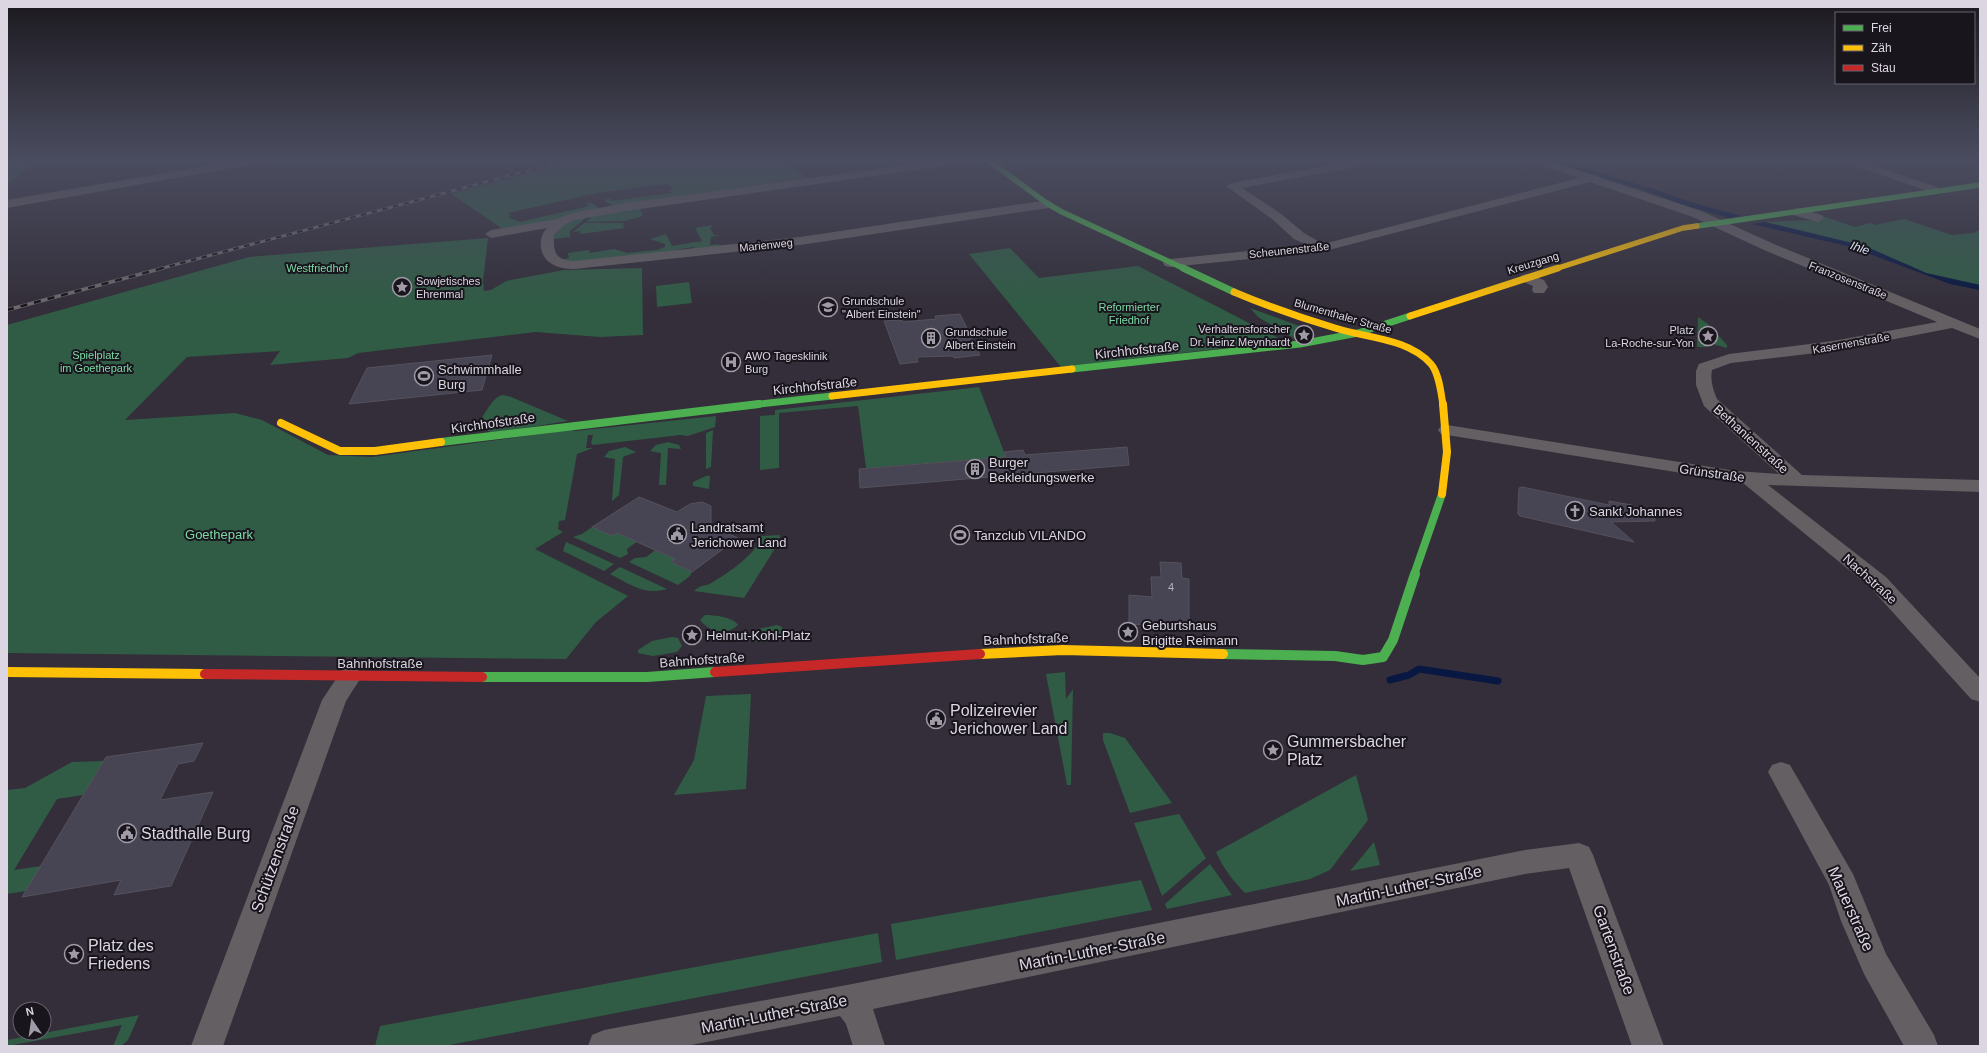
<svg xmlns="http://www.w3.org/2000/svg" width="1987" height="1053" viewBox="0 0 1987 1053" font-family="Arial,sans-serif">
<rect width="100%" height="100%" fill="#332e39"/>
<!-- green -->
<g fill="#305c45">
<path d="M7 160H36L7 184Z"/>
<path d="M577 160H781L807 178 617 206 611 205 604 200 610 198 611 201 671 193 670 190 673 189 666 184 597 193 508 213 511 216 508 217 520 222 589 206 585 203H592L599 208 598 210 558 220 503 229 451 194Z"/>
<path d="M639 207 643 216 624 221 585 222 590 219V216Z"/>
<path d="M1822 216 1855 227 1870 223 1875 225 1904 219 1952 235 1973 233 1980 230V285L1926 273 1904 263 1765 222 1811 220Z"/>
<path d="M587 217 570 231V237L553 239C558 224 574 220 587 217Z"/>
<path d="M584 223H623L624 228 581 234 580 231 573 232Z"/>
<path d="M714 225 710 228 714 235H721L711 237 710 245 720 244 716 248 695 251 694 247 674 250V253L585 262 560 260 569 258 568 253 589 250 590 253 614 249 627 253 657 250 665 247V244L650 239 666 234 672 246 702 241 695 228Z"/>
<path d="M488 238 483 281 484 291 491 290 506 281 564 270 642 268 643 335 600 337 536 332 358 353 348 358 270 365 280 351 187 357 125 420 235 413 262 420 328 455 372 457 570 430 575 431 716 416 715 427 688 436 680 435 593 445 591 443 593 435H588L586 448H593L577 454 565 520 559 521 558 529 563 532 535 549 628 596 596 622 566 659 7 653V325L249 257Z"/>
<path d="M1010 248 1039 278 1138 266 1284 341 1061 367 969 254Z"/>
<path d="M689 282 692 303 657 307 656 286Z"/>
<path d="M1250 308 1310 330 1314 335 1295 339 1258 317Z"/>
<path d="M1698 317 1708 324 1727 345V348L1709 343 1708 347H1697Z"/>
<path d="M979 387 1006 457 866 468 858 406 779 413V468L760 470V416L775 415V410Z"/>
<path d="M503 395 511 397 568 421 492 433 482 427 479 422C486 413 492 397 503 395Z"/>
<path d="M713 430 711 467 706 469V433Z"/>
<path d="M668 442 679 445 681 449 668 448 666 485H659L661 453 650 451 656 445Z"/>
<path d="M625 447 636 452 623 457 619 495 612 501 615 459 604 457 609 451Z"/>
<path d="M706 476H710L709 489 693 486V482Z"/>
<path d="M592 527 618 532 638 541 627 549 628 554 620 558 573 537 582 534Z"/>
<path d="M780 535 779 542 744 598 694 591C703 583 706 587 713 582 727 574 760 551 761 536Z"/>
<path d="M566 542 573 545 614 564 604 571 563 551Z"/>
<path d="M657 549 677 558 671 562 692 572 690 576 678 585 629 562 635 558 646 557Z"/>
<path d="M620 567 667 589C644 596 630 584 610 574Z"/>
<path d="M705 615C714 615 733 617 738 625 726 636 709 632 700 620Z"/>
<path d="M777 625 782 627 783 631C777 643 760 645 749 639L750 636 758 629Z"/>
<path d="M672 637 678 638 682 646 677 652 653 656 638 653V650L652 641Z"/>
<path d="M1065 672 1066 699 1073 689 1071 785H1067L1046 674Z"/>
<path d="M751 694 746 789 674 795 694 760 706 696Z"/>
<path d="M1103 733H1110L1125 738 1172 803 1130 813 1103 740Z"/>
<path d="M104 761 83 795 57 799 14 870 41 866 26 891 7 894V790L25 788 72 762Z"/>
<path d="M1356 775 1368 820 1330 870 1310 879 1245 893C1233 881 1223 868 1216 852Z"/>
<path d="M1179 814 1206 858 1162 896 1134 823Z"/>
<path d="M1374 842 1380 865 1350 871Z"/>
<path d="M1210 864 1232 895 1167 909 1165 904Z"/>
<path d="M1141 880 1152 910 896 960 891 924Z"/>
<path d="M878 933 882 962 444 1046H375L380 1026Z"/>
<path d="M139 1015 128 1040 121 1046H113L122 1025 7 1046V1040Z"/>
</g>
<!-- water -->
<g fill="#081842">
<path d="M1547 160H1562L1600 172 1591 174Z"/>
<path d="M1608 175 1611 176 1644 186 1636 188 1599 177Z"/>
<path d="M1651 188 1693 203 1742 216 1729 218 1684 205 1643 190Z"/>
<path d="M1765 222 1865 246 1926 273 1980 285V290L1950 284 1851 247 1752 224Z"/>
</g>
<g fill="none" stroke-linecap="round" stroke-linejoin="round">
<!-- stream-far1 -->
<g stroke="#081842" stroke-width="3.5">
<path d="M1589 171 1611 178"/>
<path d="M1633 185 1655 192"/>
</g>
<!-- stream -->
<path stroke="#081842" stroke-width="7" d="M1390 680 1409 675 1419 669 1498 681"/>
</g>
<!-- building -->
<g fill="#474454" stroke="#55525c">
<path d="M960 314 980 355 954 358 953 356 917 357 918 362 900 364 884 321 902 320 903 322 936 319 935 316Z"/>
<path d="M492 355 482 390 349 404 367 368Z"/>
<path d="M1127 447 1129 465 860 488 859 469 1006 457 1004 452 1023 450 1025 455Z"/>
<path d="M1522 487 1609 505V501L1632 505V510L1655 514V521L1611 522 1634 542 1520 516 1518 514V507L1519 488Z"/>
<path d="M639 497 677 512 690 504 702 502 711 506V526L738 538 692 572 671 562 675 559 617 533 612 536 592 527Z"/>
<path d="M1160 562 1181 563 1182 578 1189 579V627L1129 624V595L1152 597 1151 577H1161Z"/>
<path d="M203 743 194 761 178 764 160 800 213 792 171 886 114 895 121 880 22 897 106 757Z"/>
</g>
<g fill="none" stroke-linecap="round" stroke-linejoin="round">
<!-- street -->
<g fill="#645f62" fill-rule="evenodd">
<path d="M241 160H265L260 163 7 208V200Z"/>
<path d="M941 160H970L965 163 626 211 575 220 564 225 554 235C553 252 555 260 574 261L800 237 1048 200 1054 204 1048 208 800 245 574 269C567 269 558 268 552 264 539 257 537 238 547 228L491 238 485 234 491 230 557 219 572 213 626 203Z"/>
<path d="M1357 160H1368L1369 162 1364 165 1242 188 1280 213 1304 233 1323 244 1579 178 1532 162 1531 160H1547L1701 211 1774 244 1980 329V339L1952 328 1833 351 1731 363 1712 370C1710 380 1713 390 1717 399L1802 475 1980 480V492L1768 485 1886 577 1980 678V702L1971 699 1870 587 1743 483 1447 435 1441 434 1438 430 1441 426 1447 425 1736 471 1779 474 1704 406 1696 385V371L1699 364 1729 354 1833 341 1937 322 1764 250 1693 217 1590 182 1321 252 1170 267 1165 266 1163 263 1165 260 1170 259 1307 245 1294 239 1272 219 1226 186 1232 183Z"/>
<path d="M1842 160H1858L1942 189 1944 191 1938 194 1934 193 1843 162Z"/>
<path d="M1797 208 1822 215 1824 218 1818 222 1793 215 1791 212Z"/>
<path d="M1527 274 1544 280 1548 287 1544 293H1534L1532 290 1533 286 1522 281 1520 278 1522 275Z"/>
<path d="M350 668 358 670 362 676 346 701 223 1046H191L322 700 342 670Z"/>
<path d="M1781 762 1790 765 1853 874 1886 954 1934 1035 1938 1046H1904L1864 974 1841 921 1829 885 1768 772 1772 765Z"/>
<path d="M1579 843 1589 847 1593 855 1664 1046H1632L1569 868 1525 874 873 1009 885 1046H853L846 1024 840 1016 686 1046H588L592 1035 604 1030 847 985 1525 850Z"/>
</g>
<!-- fast-far3 -->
<g stroke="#4caf50" stroke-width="5.5">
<path d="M993 160 992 163 1048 204 1062 212 1185 269"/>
<path d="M1697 226 1980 185"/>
</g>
<!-- fast-far2 -->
<g stroke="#4caf50" stroke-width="7">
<path d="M1183 268 1234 292"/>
<path d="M1072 369 1300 344 1358 333 1410 316"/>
<path d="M750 405 832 396"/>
</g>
<!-- fast-far1 -->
<g stroke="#4caf50" stroke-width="8">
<path d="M441 442 759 404"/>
<path d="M1414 575 1442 494"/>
</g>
<!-- fast -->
<g stroke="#4caf50" stroke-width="10">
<path d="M1223 654 1335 656 1363 660 1383 657 1393 640 1415 574"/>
<path d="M482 677H647L715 672"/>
</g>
<!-- slow-far3 -->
<path stroke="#ffc107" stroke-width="5.5" d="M1555 269 1683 228 1697 226"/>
<!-- slow-far2 -->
<g stroke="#ffc107" stroke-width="7">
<path d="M1234 292C1267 306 1301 318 1335 328 1366 338 1408 338 1431 364 1439 373 1441 393 1443 405"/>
<path d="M1410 316 1558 268"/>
<path d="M832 396 1072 369"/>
</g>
<!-- slow-far1 -->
<g stroke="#ffc107" stroke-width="8">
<path d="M281 423 340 451H375L441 442"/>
<path d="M1442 494 1447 452 1443 404"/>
</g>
<!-- slow -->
<g stroke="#ffc107" stroke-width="10">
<path d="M980 654 1063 650 1223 654"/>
<path d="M7 672 205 674"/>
</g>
<!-- jam -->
<g stroke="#c62828" stroke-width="10">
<path d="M715 672 980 654"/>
<path d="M205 674 482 677"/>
</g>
<!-- rail-far1 casing -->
<g stroke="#6c696d" stroke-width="3">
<path id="rail-far1" d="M159 269 568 160"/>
</g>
<!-- rail casing -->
<g stroke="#6c696d" stroke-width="3.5">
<path id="rail" d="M7 310 163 268"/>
</g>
<!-- rail-far1 -->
<use href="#rail-far1" stroke="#19151d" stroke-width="2" stroke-dasharray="5.5" stroke-linecap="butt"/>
<!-- rail -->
<use href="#rail" stroke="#19151d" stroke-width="2.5" stroke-dasharray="7" stroke-linecap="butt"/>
</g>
<!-- sky -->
<linearGradient id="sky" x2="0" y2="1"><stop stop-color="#1c191f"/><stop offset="0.52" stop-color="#4a4c5f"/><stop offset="1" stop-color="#4a4c5f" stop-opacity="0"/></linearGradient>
<rect width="1987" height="307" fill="url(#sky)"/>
<!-- icons -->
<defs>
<g id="sight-ring" transform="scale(1)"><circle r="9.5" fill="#19151d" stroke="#a19ba7" stroke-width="1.5"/><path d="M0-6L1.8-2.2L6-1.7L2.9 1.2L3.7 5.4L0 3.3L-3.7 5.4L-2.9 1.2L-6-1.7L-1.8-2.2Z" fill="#a19ba7"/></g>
<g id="school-ring" transform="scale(1)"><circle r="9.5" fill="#19151d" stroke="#a19ba7" stroke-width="1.5"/><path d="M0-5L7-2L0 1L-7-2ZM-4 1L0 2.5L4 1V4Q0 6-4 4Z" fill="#a19ba7"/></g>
<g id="building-ring" transform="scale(1)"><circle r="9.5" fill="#19151d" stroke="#a19ba7" stroke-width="1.5"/><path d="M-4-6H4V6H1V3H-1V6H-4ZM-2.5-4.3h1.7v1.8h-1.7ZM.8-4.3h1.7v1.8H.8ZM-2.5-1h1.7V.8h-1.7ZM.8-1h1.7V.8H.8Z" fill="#a19ba7"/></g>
<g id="hospital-ring" transform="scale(1)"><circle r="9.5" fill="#19151d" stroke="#a19ba7" stroke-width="1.5"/><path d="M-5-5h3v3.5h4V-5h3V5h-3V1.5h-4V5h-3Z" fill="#a19ba7"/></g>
<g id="stadium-ring" transform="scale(1)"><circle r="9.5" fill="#19151d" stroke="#a19ba7" stroke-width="1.5"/><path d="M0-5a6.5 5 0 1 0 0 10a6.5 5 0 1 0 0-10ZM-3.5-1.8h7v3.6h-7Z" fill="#a19ba7"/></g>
<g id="church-ring" transform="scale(1)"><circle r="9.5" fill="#19151d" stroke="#a19ba7" stroke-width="1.5"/><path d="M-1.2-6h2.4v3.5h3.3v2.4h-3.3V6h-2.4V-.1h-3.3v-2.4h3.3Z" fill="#a19ba7"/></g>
<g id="civic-ring" transform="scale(1)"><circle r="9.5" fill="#19151d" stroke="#a19ba7" stroke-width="1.5"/><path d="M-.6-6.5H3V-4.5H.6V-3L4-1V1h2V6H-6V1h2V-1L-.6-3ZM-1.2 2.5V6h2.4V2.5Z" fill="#a19ba7"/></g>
</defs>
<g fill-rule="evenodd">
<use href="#sight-ring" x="402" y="287"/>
<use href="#school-ring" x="828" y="307"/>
<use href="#sight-ring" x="1304" y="335"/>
<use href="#sight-ring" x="1708" y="336"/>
<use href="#building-ring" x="931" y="338"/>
<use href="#hospital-ring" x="731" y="362"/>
<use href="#stadium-ring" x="424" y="376"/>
<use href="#building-ring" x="975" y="469"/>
<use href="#church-ring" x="1575" y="511"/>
<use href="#civic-ring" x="677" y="534"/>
<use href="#stadium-ring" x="960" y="535"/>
<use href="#sight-ring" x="1128" y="632"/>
<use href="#sight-ring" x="692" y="635"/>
<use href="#civic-ring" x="936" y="719"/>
<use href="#sight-ring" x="1273" y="750"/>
<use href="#civic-ring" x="127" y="833"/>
<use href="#sight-ring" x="74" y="954"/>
</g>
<g text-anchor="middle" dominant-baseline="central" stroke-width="4" stroke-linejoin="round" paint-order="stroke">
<!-- far-street labels -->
<g font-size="11" fill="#dcd6e2" stroke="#19151d">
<text transform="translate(766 245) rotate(-6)">Marienweg</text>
<text transform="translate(1289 250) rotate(-6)">Scheunenstraße</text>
<text transform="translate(1533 263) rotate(-17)">Kreuzgang</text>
<text transform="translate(1848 280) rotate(22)">Franzosenstraße</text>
<text transform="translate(1343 316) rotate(16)">Blumenthaler Straße</text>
<text transform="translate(1851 343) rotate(-10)">Kasernenstraße</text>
</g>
<!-- far-park labels -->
<g font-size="11" fill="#7bdaa4" stroke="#19151d">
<text x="317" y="268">Westfriedhof</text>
<text x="1129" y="307">Reformierter<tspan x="1129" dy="13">Friedhof</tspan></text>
<text x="96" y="355">Spielplatz<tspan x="96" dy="13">im Goethepark</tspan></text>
</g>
<!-- far-poi labels -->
<g font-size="11" fill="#dcd6e2" stroke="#19151d" text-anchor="start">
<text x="416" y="281">Sowjetisches<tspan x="416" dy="13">Ehrenmal</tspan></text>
<text x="842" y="301">Grundschule<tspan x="842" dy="13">"Albert Einstein"</tspan></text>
<text x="1290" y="329" text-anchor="end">Verhaltensforscher<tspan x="1290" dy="13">Dr. Heinz Meynhardt</tspan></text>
<text x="1694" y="330" text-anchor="end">Platz<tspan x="1694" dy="13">La-Roche-sur-Yon</tspan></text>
<text x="945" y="332">Grundschule<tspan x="945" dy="13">Albert Einstein</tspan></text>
<text x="745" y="356">AWO Tagesklinik<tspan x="745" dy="13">Burg</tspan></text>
</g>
<!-- number labels -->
<g font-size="11" fill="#b7b2be">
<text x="1171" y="587">4</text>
</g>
<!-- far-water labels -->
<g font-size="12" font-style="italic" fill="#d7dfef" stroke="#19151d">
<text transform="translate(1860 248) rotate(19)">Ihle</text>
</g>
<!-- street labels -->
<g font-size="13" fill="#dcd6e2" stroke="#19151d">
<text transform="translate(1137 350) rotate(-6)">Kirchhofstraße</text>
<text transform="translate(815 386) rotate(-6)">Kirchhofstraße</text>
<text transform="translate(493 423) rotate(-8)">Kirchhofstraße</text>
<text transform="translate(1751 439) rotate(42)">Bethanienstraße</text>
<text transform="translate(1712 473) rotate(8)">Grünstraße</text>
<text transform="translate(1870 579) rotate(42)">Nachstraße</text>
<text transform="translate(1026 639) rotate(-2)">Bahnhofstraße</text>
<text transform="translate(702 660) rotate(-4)">Bahnhofstraße</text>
<text x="380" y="663">Bahnhofstraße</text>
</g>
<!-- poi labels -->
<g font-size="13" fill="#dcd6e2" stroke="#19151d" text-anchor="start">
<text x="438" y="369">Schwimmhalle<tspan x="438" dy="15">Burg</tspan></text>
<text x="989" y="462">Burger<tspan x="989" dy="15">Bekleidungswerke</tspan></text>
<text x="1589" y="511">Sankt Johannes</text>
<text x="691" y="527">Landratsamt<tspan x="691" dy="15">Jerichower Land</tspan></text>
<text x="974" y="535">Tanzclub VILANDO</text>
<text x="1142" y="625">Geburtshaus<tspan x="1142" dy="15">Brigitte Reimann</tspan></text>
<text x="706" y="635">Helmut-Kohl-Platz</text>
</g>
<!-- park labels -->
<g font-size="13" fill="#7bdaa4" stroke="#19151d">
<text x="219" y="534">Goethepark</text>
</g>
<!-- near-poi labels -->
<g font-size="16" fill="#dcd6e2" stroke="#19151d" text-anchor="start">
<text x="950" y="710">Polizeirevier<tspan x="950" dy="18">Jerichower Land</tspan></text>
<text x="1287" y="741">Gummersbacher<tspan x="1287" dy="18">Platz</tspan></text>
<text x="141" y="833">Stadthalle Burg</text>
<text x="88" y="945">Platz des<tspan x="88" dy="18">Friedens</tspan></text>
</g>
<!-- near-street labels -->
<g font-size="16" fill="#dcd6e2" stroke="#19151d">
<text transform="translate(275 859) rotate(-70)">Schützenstraße</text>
<text transform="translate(1409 886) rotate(-12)">Martin-Luther-Straße</text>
<text transform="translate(1851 909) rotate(66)">Mauerstraße</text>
<text transform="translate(1614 950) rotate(70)">Gartenstraße</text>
<text transform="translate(1092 951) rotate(-11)">Martin-Luther-Straße</text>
<text transform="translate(774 1014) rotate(-11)">Martin-Luther-Straße</text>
</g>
</g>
<!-- border -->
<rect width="1987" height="1053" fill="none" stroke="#dcd6e2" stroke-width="16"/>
<!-- legend -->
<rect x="1835" y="12" width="140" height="72" fill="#19151d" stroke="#67626c"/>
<rect x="1843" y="25" width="20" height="6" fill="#4caf50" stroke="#67626c"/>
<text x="1871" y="32" font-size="12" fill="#dcd6e2">Frei</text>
<rect x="1843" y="45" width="20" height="6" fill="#ffc107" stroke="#67626c"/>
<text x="1871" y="52" font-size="12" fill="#dcd6e2">Zäh</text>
<rect x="1843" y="65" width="20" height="6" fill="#c62828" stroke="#67626c"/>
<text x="1871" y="72" font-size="12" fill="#dcd6e2">Stau</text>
<!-- north arrow -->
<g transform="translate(32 1021) rotate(347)"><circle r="19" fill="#19151d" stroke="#67626c"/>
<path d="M0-3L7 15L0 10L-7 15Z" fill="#a19ba7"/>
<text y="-6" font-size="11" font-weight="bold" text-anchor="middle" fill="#dcd6e2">N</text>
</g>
</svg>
